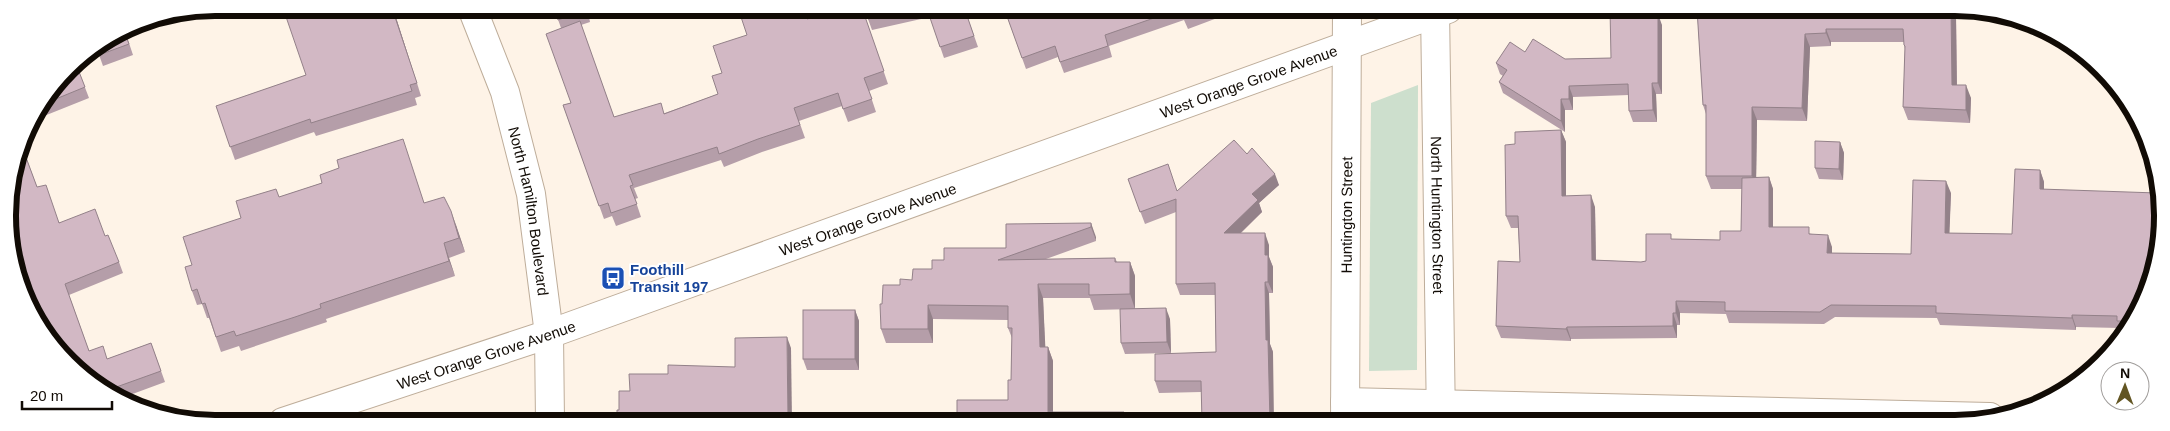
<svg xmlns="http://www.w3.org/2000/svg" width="2170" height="431" viewBox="0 0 2170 431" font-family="Helvetica,sans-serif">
<rect width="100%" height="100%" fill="#fef3e7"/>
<!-- green -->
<path fill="#cddfcd" d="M1418 85 1417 370 1369 371 1371 103Z"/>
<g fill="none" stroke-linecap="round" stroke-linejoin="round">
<!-- minor casing -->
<g stroke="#bead9a" stroke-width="30">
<g id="minor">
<path id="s1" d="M472 8 505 92 531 194 549 334"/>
<path id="s2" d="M1435 9 1441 423"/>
<path id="s3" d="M1345 423 1347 9"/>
</g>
</g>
<!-- tertiary casing -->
<g stroke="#bead9a" stroke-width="30">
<g id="tertiary">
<path d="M549 334 550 422"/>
<path d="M1345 402 1990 417"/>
<path id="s4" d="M283 422 549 334 1448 9"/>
</g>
</g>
<!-- minor -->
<use href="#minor" stroke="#fff" stroke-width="28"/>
<!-- tertiary -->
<use href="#tertiary" stroke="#fff" stroke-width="28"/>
</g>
<!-- wall -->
<g fill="#b59ea9">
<path d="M393 8 421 96 415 98 417 105 316 136 314 132 235 160 216 106 306 75Z"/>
<path d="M554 8H617L589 17 590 22 581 25 614 117 665 113 718 94 722 73 807 19 862 8 888 84 869 91 876 112 848 122 842 106 799 121 805 138 762 152 724 167 721 160 634 188 638 198 635 199 641 217 616 226 612 216 604 219 563 105 571 103 561 28Z"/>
<path d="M865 8H931V10L961 11 965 10 978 47 944 58 930 17 872 30 868 19Z"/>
<path d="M1004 8H1218L1220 17 1188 29 1184 20 1109 46 1112 57 1064 73 1058 57 1026 69Z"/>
<path d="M1697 9H1981L2004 17H1956L1957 85 1971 98 1970 123 1908 120 1903 107 1905 49 1904 45V42H1831V46L1810 47 1807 121 1757 120 1756 178 1769 177 1773 189V227L1812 234 1832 247V253L1911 254 1951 193 1949 233 2012 234 2040 170 2044 182V189L2141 308 2122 333H2121L2119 328 2076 327V330L1940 325 1937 318 1835 317 1824 324 1729 323 1726 314 1680 313V325H1677V338L1571 339V341L1501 338 1496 326 1520 262 1518 228H1511L1506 216 1515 144 1561 130 1566 142V196L1595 207 1596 260 1641 262 1646 261 1673 239 1720 240 1741 231 1742 189H1711L1706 176V114L1703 105Z"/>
<path d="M1643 14 1662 25V94H1656L1657 122H1633L1629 111V95L1573 97V110H1565V132L1503 93 1499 82 1503 76 1500 74 1496 63 1525 52 1565 59 1611 58Z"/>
<path d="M125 31 133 55 103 66 97 49Z"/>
<path d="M76 64 89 98 39 118 23 149 37 187 59 222 105 236 119 262 123 273 69 295 89 351 107 359 151 343 165 382 119 399 59 352 30 286 13 238 23 136 69 68Z"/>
<path d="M1840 142 1844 153 1843 180 1819 179 1815 168Z"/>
<path d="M1247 154 1279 185 1259 203 1262 212 1241 233 1269 245V257L1273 267V293H1269L1270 344 1273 352 1201 392 1159 393 1155 381 1216 352 1215 295H1180L1176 284V212L1145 224 1128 179 1177 191Z"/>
<path d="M322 183 425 203 456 225 465 252 449 258 455 276 326 319 327 322 300 331 241 351 239 346 221 352 209 318H207L202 304 197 305 192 291V265L241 218 279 197Z"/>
<path d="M1091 223 1096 241 1046 259 1115 258 1117 262H1130L1135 276V309L1094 310 1090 298H1043L1045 347H1048L1053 361V412H1124L1128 422H957L1008 400 1011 380 1012 338 1008 328V320L933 319V343H886L881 329 882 304 900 285 912 280 932 269 944 260 1006 248Z"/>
<path d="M855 310 859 321V370H807L803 359Z"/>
<path d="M1170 319 1171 353 1125 354 1121 343Z"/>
</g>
<!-- shaded-wall -->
<g fill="#938189">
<path d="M392 8H393L421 96 417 83Z"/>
<path d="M1951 9H1953L1956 17 1957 98 1952 85Z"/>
<path d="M1658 14 1662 25V94L1658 83Z"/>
<path d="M1826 29 1831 42V46L1826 33Z"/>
<path d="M1805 34 1810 47 1807 121 1802 108Z"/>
<path d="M1652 83 1656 94 1657 122 1653 110Z"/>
<path d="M1966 85 1971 98 1970 123 1966 110Z"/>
<path d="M1569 86 1573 97V110L1569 99Z"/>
<path d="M1561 99 1565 110V132L1561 121Z"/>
<path d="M1752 107 1757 120 1756 189 1752 176Z"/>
<path d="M38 114 39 118 23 149 21 144 23 136Z"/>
<path d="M1561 130 1566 142V208L1562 196Z"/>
<path d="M1840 142 1844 153 1843 180 1839 169Z"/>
<path d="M2040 170 2044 182V201L2040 189Z"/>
<path d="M1275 174 1279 185 1259 203 1262 212 1229 244 1224 233 1252 194Z"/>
<path d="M1769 177 1773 189V239L1769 227Z"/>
<path d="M1946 181 1951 193 1949 245 1945 233Z"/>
<path d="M1591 195 1595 207 1596 272 1592 260Z"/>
<path d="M451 211 456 225 465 252 459 238Z"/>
<path d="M1091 223 1096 237V241L1091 227Z"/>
<path d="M1265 233 1269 245V257L1273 267V293L1268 282 1265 255Z"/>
<path d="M1828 235 1832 247V265L1827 253Z"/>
<path d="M444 243 455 276 449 261Z"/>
<path d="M1130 262 1135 276V309L1130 294Z"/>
<path d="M1265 282 1269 293 1270 344 1273 352 1274 423H1270L1266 340Z"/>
<path d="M1038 284 1043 298 1046 361 1040 347Z"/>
<path d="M1676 301 1680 313V325L1676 313Z"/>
<path d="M928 305 933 319V343L928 329Z"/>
<path d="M1166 308 1170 319 1171 353 1167 342Z"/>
<path d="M855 310 859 321V370L855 359Z"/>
<path d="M1673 313 1677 325V338L1673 326Z"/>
<path d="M2072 315 2076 327V330L2072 318Z"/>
<path d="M1567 327 1571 339V341L1566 329Z"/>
<path d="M787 337 791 348 792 422H788Z"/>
<path d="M1048 347 1053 361V422L1048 412Z"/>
<path d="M1124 412 1128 422H1124Z"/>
</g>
<!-- building -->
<g fill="#d2b8c4" stroke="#938189">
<path d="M283 8H392L417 83 410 85 412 91 311 123 310 119 230 147 216 106 306 75Z"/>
<path d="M554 8H585L586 10 558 20Z"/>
<path d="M738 8H803L807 19 846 8H862L884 71 864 78 872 99 843 109 838 93 794 108 800 125 758 139 719 154 717 147 629 175 633 185 630 186 637 204 611 213 608 203 599 206 563 105 571 103 546 34 580 21 614 117 661 103 664 114 718 94 712 76 722 73 713 46 747 35Z"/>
<path d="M865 8H917L868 19Z"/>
<path d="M938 8H960L961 11 965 10 974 36 940 47 928 12Z"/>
<path d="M1004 8H1209L1184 18 1180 9 1105 35 1108 46 1060 62 1055 46 1022 58Z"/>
<path d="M1610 9H1640V14H1658V83H1652L1653 110 1629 111 1628 84 1569 86V99H1561V121L1499 82 1507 70 1496 63 1510 42 1525 52 1533 39 1565 59 1611 58Z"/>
<path d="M1697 9H1951L1952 85H1966V110L1903 107 1905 46 1904 45 1903 29H1826V33L1805 34 1802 108 1752 107V176H1706V105H1703Z"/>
<path d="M124 31 129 44 99 55 97 49Z"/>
<path d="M76 64 85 87 46 103 69 68Z"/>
<path d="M1561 130 1562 196 1591 195 1592 260 1641 262 1646 261V234H1671V239L1720 240V231H1741L1742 178 1769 177V227H1809V234L1828 235 1827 253 1911 254 1913 180 1946 181 1945 233 2012 234 2015 169 2040 170V189L2157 193 2161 242 2141 308 2131 321H2117V316L2072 315V318L1936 313V306L1831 305 1820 312 1725 311V302L1676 301V313H1673V326L1567 327 1566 329 1496 326 1498 261 1520 262 1518 216H1506L1505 145 1515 144V132Z"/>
<path d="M403 139 424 203 444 197 451 211 459 238 444 243 449 261 320 304 321 308 295 317 236 336 234 331 216 337 205 303 202 304 197 289 192 291 185 267 192 265 183 237 241 218 236 201 276 189 279 197 322 183 320 175 339 168 337 160Z"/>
<path d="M1234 140 1247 154 1252 148 1275 174 1252 194 1258 200 1224 233H1265V255H1268V282H1265L1266 340H1268L1270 423 1202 422 1201 381H1155V354L1216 352 1215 283 1176 284V199L1140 212 1128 179 1168 164 1177 191Z"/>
<path d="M1815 141 1840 142 1839 169 1815 168Z"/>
<path d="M21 144 37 187 46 185 59 223 95 209 105 236 108 235 119 262 65 284 89 351 103 346 107 359 151 343 161 371 108 390 59 352 22 289 30 286 13 238 8 202Z"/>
<path d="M1091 223V227L998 260 1115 258V262H1130V294L1089 295V284H1038L1040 347H1048V412H1124V422H957V400H1008V380H1011L1012 328H1008V306L928 305V329H881L880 304H882L883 285H900V279L912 280 913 269H932V260H944V248H1006V224Z"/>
<path d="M1166 308 1167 342 1121 343 1120 309Z"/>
<rect x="803" y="310" width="52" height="49"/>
<path d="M787 337 788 422H617V410H619V391H630L629 374H668V365L735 367V338Z"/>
</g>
<!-- icons -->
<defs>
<g id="bus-square" transform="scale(1.25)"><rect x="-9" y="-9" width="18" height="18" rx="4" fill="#1a4fb4" stroke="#fff"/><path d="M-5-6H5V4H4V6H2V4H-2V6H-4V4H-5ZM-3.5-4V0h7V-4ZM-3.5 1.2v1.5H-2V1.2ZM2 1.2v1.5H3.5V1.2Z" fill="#fff"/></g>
</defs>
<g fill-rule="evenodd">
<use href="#bus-square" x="613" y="278"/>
</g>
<g text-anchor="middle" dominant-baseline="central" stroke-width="4" stroke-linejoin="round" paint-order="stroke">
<!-- street labels -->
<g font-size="15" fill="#110b05" stroke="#fff">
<text stroke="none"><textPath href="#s4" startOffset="1024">West Orange Grove Avenue</textPath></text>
<text stroke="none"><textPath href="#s1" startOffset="212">North Hamilton Boulevard</textPath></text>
<text stroke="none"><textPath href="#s3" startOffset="208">Huntington Street</textPath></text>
<text stroke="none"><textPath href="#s2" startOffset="206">North Huntington Street</textPath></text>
<text stroke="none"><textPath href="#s4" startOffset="619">West Orange Grove Avenue</textPath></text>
<text stroke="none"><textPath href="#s4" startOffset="214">West Orange Grove Avenue</textPath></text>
</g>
<!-- transit labels -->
<g font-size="15" font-weight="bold" fill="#164399" stroke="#fff" text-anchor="start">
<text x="630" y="269">Foothill<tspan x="630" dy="17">Transit 197</tspan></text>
</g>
</g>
<!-- crop -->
<path d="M0 0H2170V431H0ZM215 16H1955A199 199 0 0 1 2154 215V216A199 199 0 0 1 1955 415H215A199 199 0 0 1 16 216V215A199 199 0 0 1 215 16Z" fill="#fff" fill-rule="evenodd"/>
<path fill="none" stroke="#110b05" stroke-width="6" d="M215 16H1955A199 199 0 0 1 2154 215V216A199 199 0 0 1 1955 415H215A199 199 0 0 1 16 216V215A199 199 0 0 1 215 16Z"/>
<!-- north arrow -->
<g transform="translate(2125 386) rotate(1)"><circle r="24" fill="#ffffff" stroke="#a09d9b"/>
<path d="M0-4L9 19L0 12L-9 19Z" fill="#625522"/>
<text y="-8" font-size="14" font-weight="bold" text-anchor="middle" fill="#110b05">N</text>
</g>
<!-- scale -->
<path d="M22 401v8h90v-8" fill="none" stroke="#110b05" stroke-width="2.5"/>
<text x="30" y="401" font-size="15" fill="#110b05" stroke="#ffffff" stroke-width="4" paint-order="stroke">20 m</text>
</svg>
